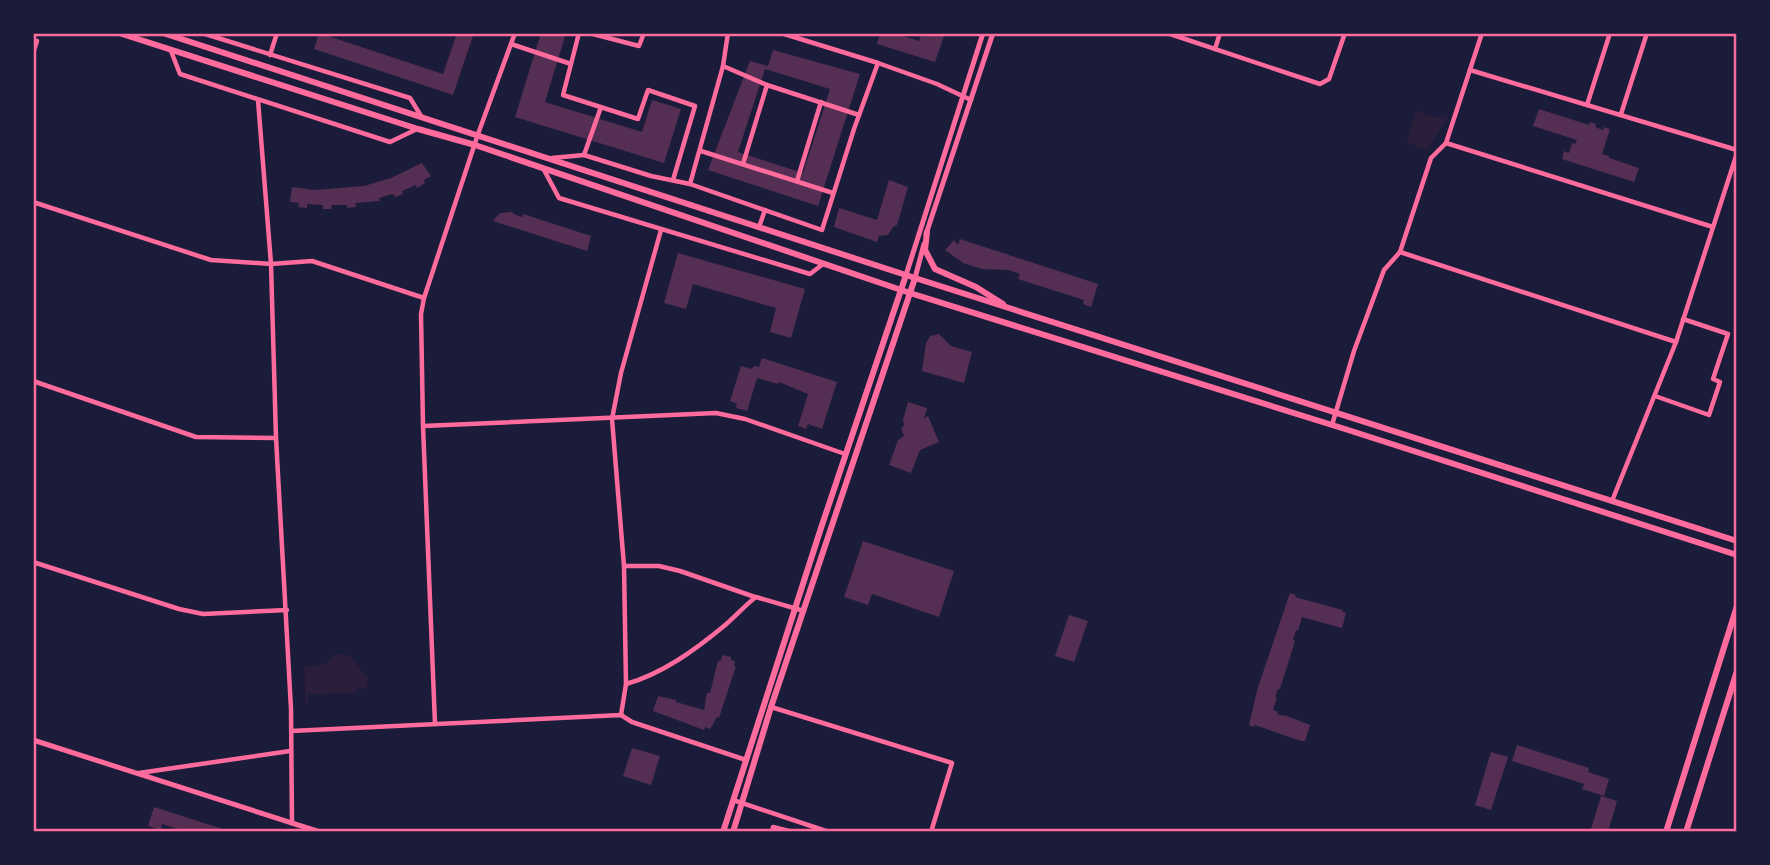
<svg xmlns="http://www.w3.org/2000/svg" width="1770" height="865" viewBox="0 0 1770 865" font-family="Arial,sans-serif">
<rect width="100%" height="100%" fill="#1b1b3a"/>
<!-- green -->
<g fill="#2a1e3b">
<path d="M1416 111 1433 117 1448 116 1427 150 1407 143Z"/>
<path d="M336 654C355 652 356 667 368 678L367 688 357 689 356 693 308 694V704H306L304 667 325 664Z"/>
</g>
<!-- building -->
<g fill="#542f53" fill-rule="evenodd">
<path d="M319 33H332L331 37 443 74 457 33H474L453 95 314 49Z"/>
<path d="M541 33H566L545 102 642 132 652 100 681 109 664 163 515 117Z"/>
<path d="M880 33H893L919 41 922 33H945L935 62 877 44Z"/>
<path d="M773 50 860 74 818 206 708 170 750 61 768 66ZM765 69 830 89 803 173 738 152Z"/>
<path d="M1539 109 1589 125 1590 122 1596 124 1595 127 1603 130 1604 127 1610 129 1602 154 1609 156V158L1639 168 1634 182 1562 159 1564 151 1569 153 1572 143 1575 144 1577 140 1533 126Z"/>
<path d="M422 163 431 176 424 180 425 183 417 188 416 185 402 191 403 194 395 197 393 194 379 198 380 201 355 203 356 207 347 208V205H331L332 209H323V205L307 204V208L298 207 299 203 290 202 292 187 314 190 364 186 391 178Z"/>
<path d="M889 180 908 187 897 225 893 227 888 235 879 236 877 242 834 227 839 208 877 220Z"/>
<path d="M512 212 516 215 522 217 523 214 591 236 587 251 493 221 500 213Z"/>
<path d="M960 239 1098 284 1091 307 1083 304 1084 300 1018 279 1020 274 1008 270 982 269 963 263 945 250 954 240 958 245Z"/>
<path d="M678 253 805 289 791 338 770 332 776 308 693 284 686 309 664 303Z"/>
<path d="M939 334 951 346 972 352 964 383 922 371 926 343 930 336Z"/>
<path d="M762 358 837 382 822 429 808 424 806 429 798 426 808 394 779 382 778 384 757 378 747 411 736 408 737 404 730 401 741 366 752 369 754 366 759 367Z"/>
<path d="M908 402 927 408 924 418 928 416 939 442 920 450 911 473 889 465 898 440 904 436 901 428 904 426 903 420Z"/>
<path d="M863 541 954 571 939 617 872 594 868 605 844 597Z"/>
<path d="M1290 593 1296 595 1295 597 1343 610 1342 612 1346 613 1342 628 1302 617 1298 631 1296 630 1293 640 1295 641 1280 689H1278L1275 697H1277L1273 710 1278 712 1277 714 1284 716V715L1310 725 1305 741H1301L1255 725 1254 727 1249 725 1258 687Z"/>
<path d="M1069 615 1088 621 1074 662 1055 656Z"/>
<path d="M722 655 731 657V660L735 661 734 666H736L719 718 717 717 710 729 705 727 704 730 653 711 658 696 676 700V702L704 710 707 693H710L718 661H721Z"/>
<path d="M1517 745 1589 768 1588 772 1609 779 1604 796 1582 789 1584 784 1512 761Z"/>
<path d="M632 748 660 756 651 785 623 776Z"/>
<path d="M1491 752 1508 757 1491 810 1475 805Z"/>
<path d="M1601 796 1617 801 1608 832H1590Z"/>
<path d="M154 807 229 831V832H188L162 824 161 830 148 826Z"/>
</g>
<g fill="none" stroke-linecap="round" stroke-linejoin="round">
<!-- minor -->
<g stroke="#ff6b9d" stroke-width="4.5">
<path d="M202 33 410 98 421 116"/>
<path d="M579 33 563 95 638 119 648 90 695 106 673 180"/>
<path d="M589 33 639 46 644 33"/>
<path d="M781 33 878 63 937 84 971 100"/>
<path d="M1167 33 1320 84 1329 79 1345 33"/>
<path d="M511 44 571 64"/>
<path d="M1215 49 1220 33"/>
<path d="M171 51 180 74 390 142 417 129"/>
<path d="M33 53 37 41"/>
<path d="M270 55 277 33"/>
<path d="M723 66 767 85 859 115"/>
<path d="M1470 70 1737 150"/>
<path d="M258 100 271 264 276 438 291 709 292 823"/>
<path d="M1587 105 1610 33"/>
<path d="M1621 114 1647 33"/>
<path d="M1446 143 1713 227"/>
<path d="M701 151 833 193"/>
<path d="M584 155 601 107"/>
<path d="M552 158 584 155 651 176 690 184 822 230 854 129 878 63"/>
<path d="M743 164 767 85"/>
<path d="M544 170 559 198 810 274 823 264"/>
<path d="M797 181 821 102"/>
<path d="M690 184 723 66 728 33"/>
<path d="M33 202 211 260 271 264 312 261 424 298"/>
<path d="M759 227 765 210"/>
<path d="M1400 252 1676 342"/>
<path d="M33 381 196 437 276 438"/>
<path d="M1655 396 1709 415 1720 382 1713 379 1728 334 1683 319"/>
<path d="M1332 425 1354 351 1384 270 1400 252 1431 158 1446 143 1482 33"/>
<path d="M423 426 716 413 745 419 845 454"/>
<path d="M1612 501 1676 342 1737 153"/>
<path d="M33 562 179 609 203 614 287 610"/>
<path d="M624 566H659L680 571 755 597"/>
<path d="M626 684C662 674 695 650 724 626 735 617 744 606 756 597L804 611"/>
<path d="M771 707 952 763 931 832"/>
<path d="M621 715 626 684 624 566 612 419 621 373 661 230"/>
<path d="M435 724 423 426 421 314 424 298 478 134 515 33"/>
<path d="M291 731 621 715 632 722 746 760"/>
<path d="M139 773 290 751"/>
<path d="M733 800 829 832"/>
<path d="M772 832 773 827 793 832"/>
</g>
<!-- tertiary -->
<g stroke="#ff6b9d" stroke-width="5">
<path d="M926 234 993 33"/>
<path d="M906 275 983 33"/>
<path d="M915 278 924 244"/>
<path d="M33 740 320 832"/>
</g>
<!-- secondary -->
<g stroke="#ff6b9d" stroke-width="6">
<path d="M119 33 418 129 475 145 910 293 1345 429 1737 555"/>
<path d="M163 33 915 278 1737 541"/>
<path d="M927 232 925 250 935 269 976 287 1003 304"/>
<path d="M723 832 821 528 906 275"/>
<path d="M733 832 771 707 915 278"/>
<path d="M1666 832 1737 606"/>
<path d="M1686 832 1737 671"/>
</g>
</g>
<!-- border -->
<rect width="1770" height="865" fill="none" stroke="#1b1b3a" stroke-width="70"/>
<rect x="35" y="35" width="1700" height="795" fill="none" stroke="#ff6b9d" stroke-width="2.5"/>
</svg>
